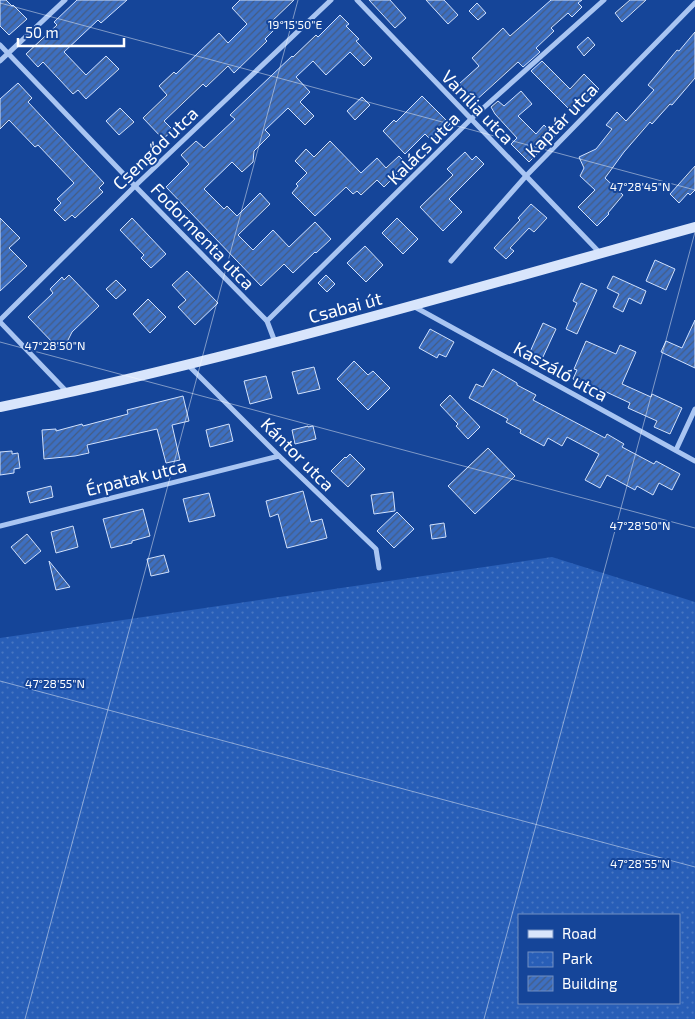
<svg xmlns="http://www.w3.org/2000/svg" width="695" height="1019" viewBox="0 0 695 1019" font-family="'Exo 2',sans-serif">
<defs>
<pattern id="park-dots" width="8" height="8" patternUnits="userSpaceOnUse" patternTransform="scale(1.25)"><rect width="8" height="8" fill="#285eb7"/><path d="M2 2h.1M6 6h.1" fill="none" stroke="#4876c2" stroke-width="1.8" stroke-linecap="round"/></pattern>
<pattern id="building-hatch" width="6" height="6" patternUnits="userSpaceOnUse" patternTransform="scale(1.25)"><rect width="6" height="6" fill="#3d6fc1"/><path d="M-1 1l2-2M0 6l6-6M5 7l2-2" fill="none" stroke="#455c81"/></pattern>
</defs>
<rect width="100%" height="100%" fill="#154599"/>
<!-- park -->
<path fill="url(#park-dots)" fill-rule="evenodd" d="M552 557 695 602V1019H0V638ZM519 915H679V1003H519Z"/>
<!-- building -->
<g fill="url(#building-hatch)" stroke="#d1e1fd">
<path d="M0 0H6L12 6 13 5 27 19 9 35 0 26Z"/>
<path d="M77 0H127L101 23 98 20 64 52 86 75 106 56 119 69 86 99 78 90 73 94 43 62 38 67 26 54 57 25 54 22Z"/>
<path d="M240 0H294L270 23 275 29 265 39 267 41 234 73 228 66 206 87 203 84 164 121 173 130 163 139 143 118 167 95 159 86 174 72 176 74 219 33 228 43 247 24 232 8Z"/>
<path d="M369 0H390L406 18 395 28Z"/>
<path d="M426 0H444L458 15 448 24Z"/>
<path d="M551 0H582L578 3 582 7 572 17 568 13 551 28 554 31 536 48 540 52 523 67 518 62 473 103 464 94 466 92 459 84 479 66 472 58 503 28 510 36Z"/>
<path d="M630 0H646L622 22 615 13Z"/>
<path d="M477 3 486 13 478 20 469 11Z"/>
<path d="M340 15 349 24 346 26 359 39 356 41 372 58 364 66 350 52 326 75 313 61 296 77 310 92 300 102 314 116 305 125 288 108 265 130 270 135 254 151 253 162 242 172 232 162 204 189 224 209 227 206 237 216 260 193 270 204 238 235 253 250 273 230 289 247 315 222 331 239 316 253 315 252 293 273 284 264 261 286 166 187 189 164 181 155 196 141 204 148 235 119 230 115 292 56 293 57 316 35 318 37Z"/>
<path d="M695 32V78L672 105 670 104 652 124 650 122 624 152 605 178 623 195 608 213 609 214 597 226 578 207 595 190 580 176 584 168 579 157 596 149 612 129 606 125 617 112 626 121 654 90 648 85 677 50 679 51Z"/>
<path d="M588 37 595 45 584 56 577 47Z"/>
<path d="M542 61 570 89 584 74 599 89 574 114 531 71Z"/>
<path d="M18 83 32 98 28 102 104 183 99 188 103 192 75 218 72 215 65 221 54 210 61 203 57 199 74 183 38 145 35 147 9 120 0 129V99Z"/>
<path d="M521 91 532 104 518 116 536 134 544 125 555 136 529 162 511 144 517 138 495 114 491 107 498 101 504 106Z"/>
<path d="M422 96 450 124 432 141 425 134 405 154 383 131 394 120 396 122Z"/>
<path d="M362 97 370 105 355 120 347 111Z"/>
<path d="M120 108 134 122 119 135 106 121Z"/>
<path d="M330 141 361 173 377 158 386 168 399 156 407 164 384 187 377 180 361 195 357 191 353 194 346 187 315 216 292 193 298 186 296 184 307 173 295 161 306 149 314 157Z"/>
<path d="M465 152 472 160 476 156 484 164 449 199 462 212 443 231 420 207 453 175 447 169Z"/>
<path d="M695 166V190L690 195 688 193 679 203 670 194Z"/>
<path d="M531 204 547 218 534 232 529 228 510 248 514 251 506 259 494 248 520 220 518 218Z"/>
<path d="M0 218 20 238 9 248 27 266 0 291Z"/>
<path d="M132 218 166 254 151 268 141 258 144 255 120 230Z"/>
<path d="M397 218 418 239 403 254 382 233Z"/>
<path d="M365 246 383 265 366 282 347 263Z"/>
<path d="M655 260 675 269 666 290 646 281Z"/>
<path d="M187 271 218 303 195 325 178 307 186 300 172 285Z"/>
<path d="M69 275 99 306 72 332 67 342 57 347 28 317 53 293 50 289 62 277 64 280Z"/>
<path d="M326 275 335 284 327 292 318 283Z"/>
<path d="M613 276 646 291 641 304 629 298 623 312 613 307 619 294 607 288Z"/>
<path d="M116 280 126 290 116 299 106 289Z"/>
<path d="M581 283 597 290 577 334 566 329 577 303 573 301Z"/>
<path d="M148 299 166 317 150 333 133 314Z"/>
<path d="M695 320V368L661 352 666 341 682 348Z"/>
<path d="M543 323 556 329 542 359 529 354Z"/>
<path d="M430 329 454 342 446 357 439 354 437 358 419 348Z"/>
<path d="M586 341 616 354 620 345 636 352 622 384 651 397 652 394 682 408 670 434 654 427 657 421 628 408 630 403 587 383V385L573 379 577 370 574 369Z"/>
<path d="M354 361 368 375 373 371 390 388 368 410 337 379Z"/>
<path d="M314 367 320 389 298 394 292 372Z"/>
<path d="M493 369 517 383V385L536 395 533 400 605 438 607 434 624 444 622 447 654 464 656 461 680 474 672 490 659 483 653 495 637 486 635 490 607 475 600 488 585 480 599 454 567 437 562 446 548 438 544 446 520 433 521 430 506 422 508 419 469 398 476 384 483 387Z"/>
<path d="M266 376 272 398 250 404 244 381Z"/>
<path d="M450 395 480 427 468 439 456 426 458 424 440 405Z"/>
<path d="M183 396 189 421 172 425 180 460 166 463 157 429 87 445 89 453 75 456 44 459 42 430 56 429V431L82 424 83 426 128 414 127 410Z"/>
<path d="M229 424 233 441 210 447 206 430Z"/>
<path d="M308 426V427L313 426 316 439 295 444 292 430Z"/>
<path d="M488 448 515 476 475 514 448 486Z"/>
<path d="M12 451V454L18 453 20 468 14 469V473L0 475V452Z"/>
<path d="M350 454 365 469 348 487 331 471 345 457 346 458Z"/>
<path d="M51 486 53 497 30 503 27 492Z"/>
<path d="M303 491 311 522 322 519 327 538 287 548 278 514 270 517 266 501Z"/>
<path d="M393 492 395 511 374 514 371 495Z"/>
<path d="M209 493 215 516 189 522 183 499Z"/>
<path d="M143 509 150 536 132 541V543L111 548 103 519Z"/>
<path d="M397 512 414 529 394 548 377 531Z"/>
<path d="M444 523 446 537 432 539 430 525Z"/>
<path d="M73 526 78 547 56 553 51 532Z"/>
<path d="M27 534 41 551 25 564 11 547Z"/>
<path d="M164 555 169 572 151 576 147 559Z"/>
<path d="M49 561 70 587 56 590Z"/>
</g>
<g fill="none" stroke-linecap="round" stroke-linejoin="round">
<!-- minor -->
<g stroke="#a9c5f2" stroke-width="5">
<path d="M357 0 600 253"/>
<path d="M0 45 135 186 267 321 275 342"/>
<path d="M0 61 65 0"/>
<path d="M451 261 526 176 695 3"/>
<path d="M413 306 695 461"/>
<path d="M0 320 135 186 331 0"/>
<path d="M267 321 471 119 604 0"/>
<path d="M0 322 68 393"/>
<path d="M188 365 279 456 376 549 379 568"/>
<path d="M676 450 695 409"/>
<path d="M0 526 279 456"/>
</g>
<!-- secondary -->
<path stroke="#d8e5fc" stroke-width="10" d="M0 407C234 359 464 291 695 227"/>
</g>
<!-- ticks -->
<path fill="none" stroke="#fff" stroke-width="1" stroke-opacity="0.45" d="M0 3 695 190M0 342 695 528M0 681 695 867M25 1019 298 0M484 1019 695 232"/>
<g text-anchor="middle" dominant-baseline="central" stroke-width="4" stroke-linejoin="round" paint-order="stroke">
<!-- street labels -->
<g font-size="18" fill="#fff" stroke="#154599">
<text transform="translate(478 107) rotate(46)">Vanília utca</text>
<text transform="translate(561 120) rotate(-46)">Kaptár utca</text>
<text transform="translate(155 148) rotate(-44)">Csengőd utca</text>
<text transform="translate(423 148) rotate(-45)">Kalács utca</text>
<text transform="translate(203 236) rotate(46)">Fodormenta utca</text>
<text transform="translate(345 307) rotate(-15)">Csabai út</text>
<text transform="translate(561 371) rotate(29)">Kaszáló utca</text>
<text transform="translate(298 454) rotate(45)">Kántor utca</text>
<text transform="translate(136 477) rotate(-14)">Érpatak utca</text>
</g>
</g>
<g font-size="12" text-anchor="middle" fill="#fff" stroke="#154599" stroke-width="4" stroke-linejoin="round" paint-order="stroke">
<text x="295" y="29">19°15'50"E</text>
<text x="640" y="191">47°28'45"N</text>
<text x="55" y="350">47°28'50"N</text>
<text x="640" y="530">47°28'50"N</text>
<text x="55" y="688">47°28'55"N</text>
<text x="640" y="868">47°28'55"N</text>
</g>
<!-- legend -->
<rect x="518" y="914" width="162" height="90" fill="#154599" stroke="#738fc2"/>
<rect x="528" y="930" width="25" height="8" fill="#d8e5fc" stroke="#738fc2"/>
<text x="562" y="939" font-size="15" fill="#ffffff">Road</text>
<rect x="528" y="952" width="25" height="15" fill="url(#park-dots)" stroke="#738fc2"/>
<text x="562" y="964" font-size="15" fill="#ffffff">Park</text>
<rect x="528" y="976" width="25" height="15" fill="url(#building-hatch)" stroke="#738fc2"/>
<text x="562" y="989" font-size="15" fill="#ffffff">Building</text>
<!-- scale -->
<path d="M18 38v8h106v-8" fill="none" stroke="#ffffff" stroke-width="2.5"/>
<text x="25" y="38" font-size="15" fill="#ffffff" stroke="#154599" stroke-width="4" paint-order="stroke">50 m</text>
</svg>
